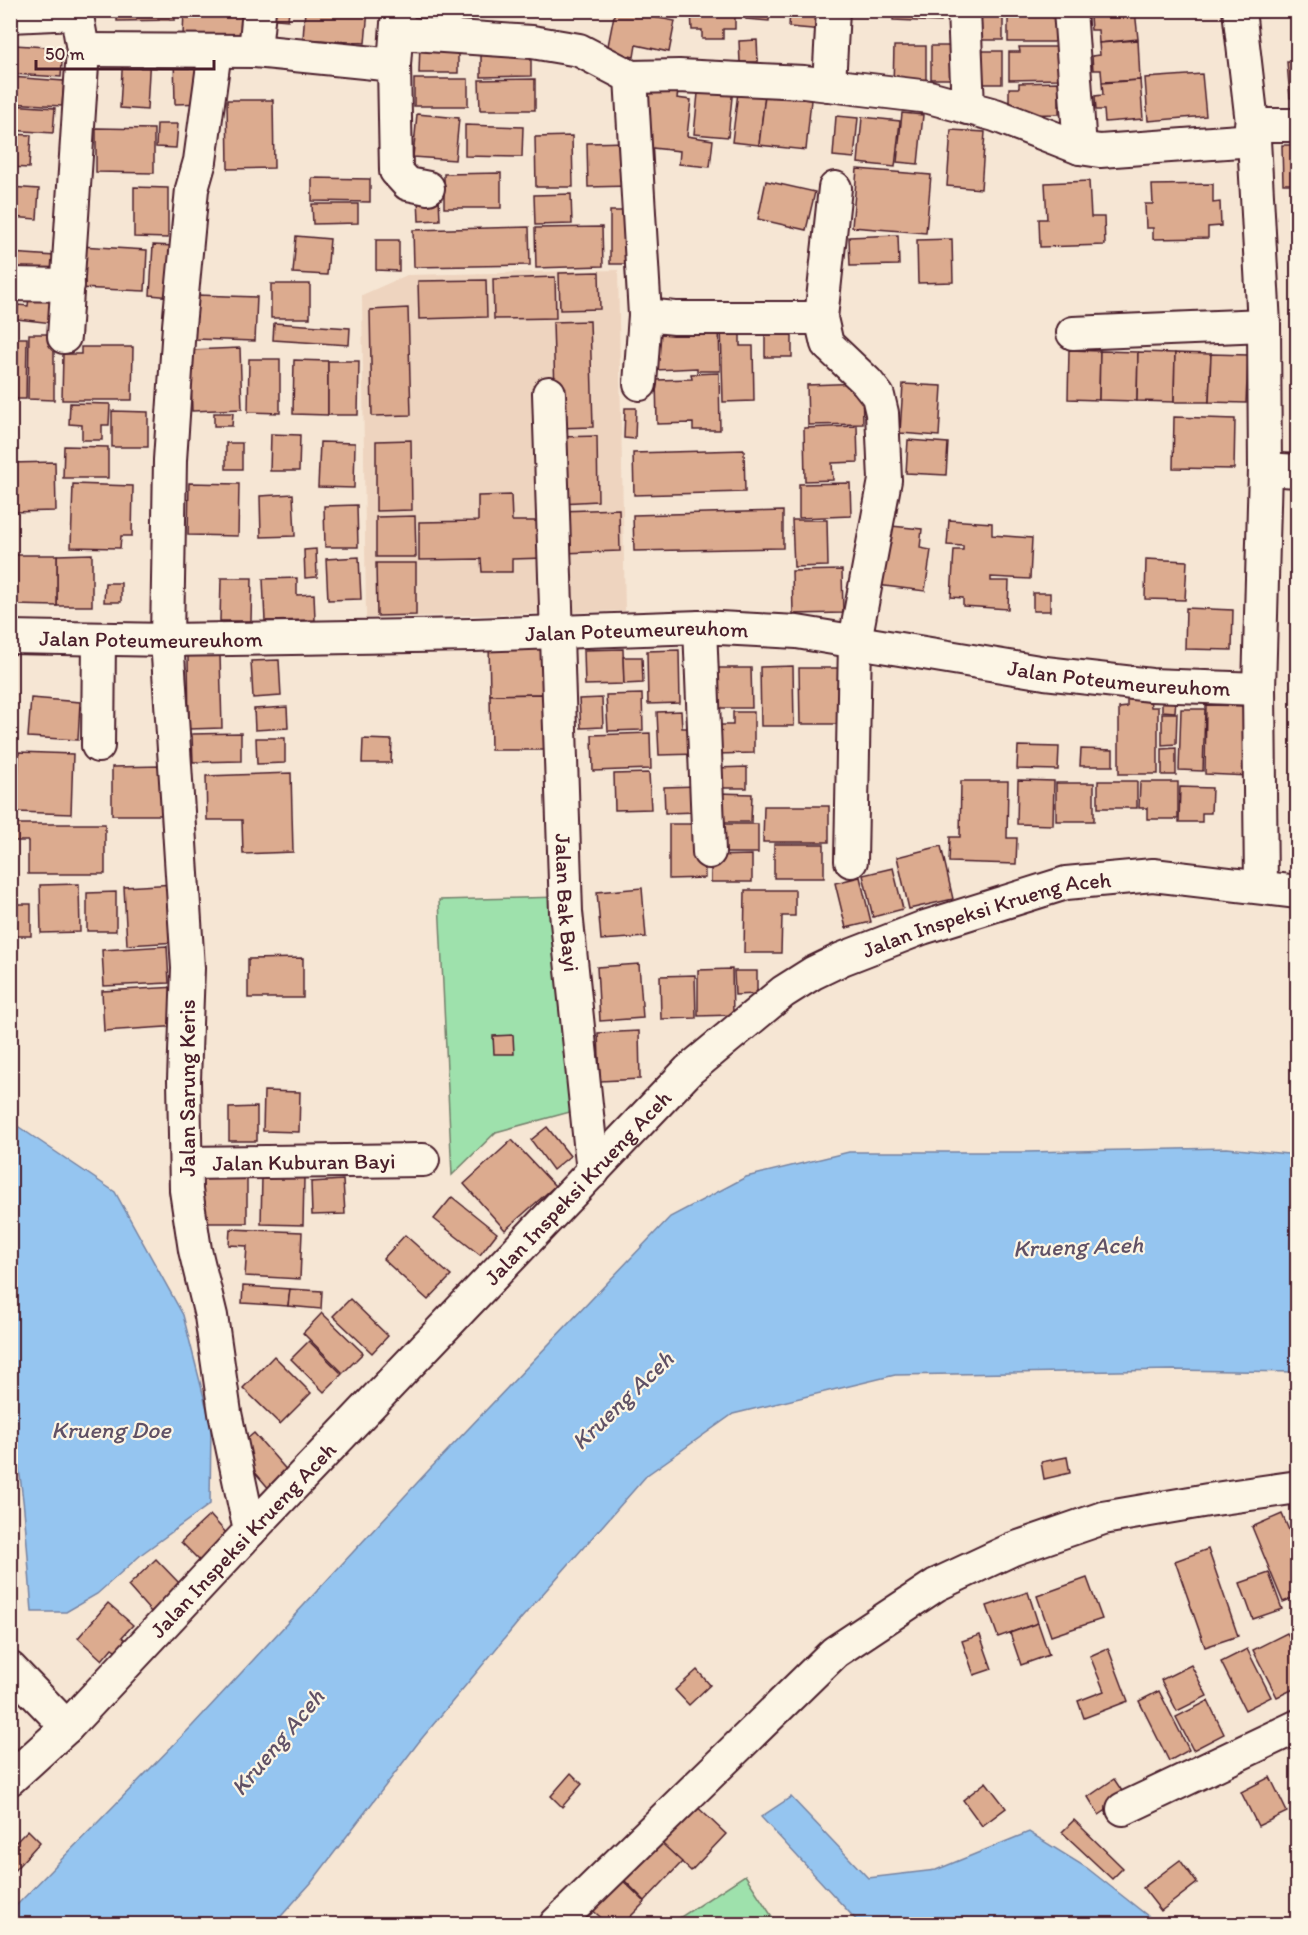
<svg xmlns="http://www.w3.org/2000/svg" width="1308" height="1935" viewBox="0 0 1308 1935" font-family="Itim,sans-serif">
<rect width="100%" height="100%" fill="#f6e6d4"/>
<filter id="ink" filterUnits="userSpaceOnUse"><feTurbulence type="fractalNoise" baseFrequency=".0167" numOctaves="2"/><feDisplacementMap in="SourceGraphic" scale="12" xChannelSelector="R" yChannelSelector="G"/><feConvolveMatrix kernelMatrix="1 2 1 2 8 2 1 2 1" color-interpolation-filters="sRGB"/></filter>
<g filter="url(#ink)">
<!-- built -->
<path fill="#eed4bf" d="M618 270 625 611 366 618 362 295 407 275Z"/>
<!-- green -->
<g fill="#9ee1ac" stroke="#74806c" stroke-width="1.5">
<path d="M561 897 581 1109 496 1132 452 1175 439 900Z"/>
<path d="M745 1875 775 1921 770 1924H670Z"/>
</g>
<!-- water -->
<g fill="#95c5f0" stroke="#7783a1" stroke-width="1.5">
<path d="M10 1121 115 1192 183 1315 211 1425 210 1504 143 1553 97 1594 66 1612H32C27 1549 25 1485 10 1423Z"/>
<path d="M1227 1148 1297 1155V1372L1172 1370 895 1375 733 1414 647 1475 519 1621 418 1743 311 1883 274 1924H11V1911L192 1726 429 1470 670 1217 746 1177 849 1152H1025Z"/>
<path d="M791 1797 868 1878 936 1870 1029 1832 1087 1868 1158 1924H860L761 1817Z"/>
</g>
<!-- building -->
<g fill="#dcab8f" stroke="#4a1f2b" stroke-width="1.5">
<path d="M117 10H175V20L117 21Z"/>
<path d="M184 10H243V36L183 35Z"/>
<path d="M266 10H289L288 20 266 18Z"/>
<path d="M305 10H368L365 43 303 39Z"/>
<path d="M456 10H478L477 17 455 15Z"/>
<path d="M615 10 675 21 669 52 636 45 634 57 607 51Z"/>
<path d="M691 10H735V29H723V39H702V30H692Z"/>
<path d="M747 10H770L769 21 746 19Z"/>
<path d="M790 10H826L824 30 789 27Z"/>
<path d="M893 10H941V22L893 20Z"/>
<rect x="979" y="10" width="24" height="30"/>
<path d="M1018 10H1057L1058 42H1008V15H1018Z"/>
<path d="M1097 10H1135L1138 39 1099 43 1098 30H1091L1090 16 1097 15Z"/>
<path d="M1258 10H1298V15L1259 17Z"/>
<path d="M757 40 758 62H740L739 41Z"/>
<path d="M1138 40 1140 80 1102 82 1101 70H1093L1092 56 1100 55 1099 43Z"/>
<path d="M420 43H458V73H419Z"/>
<path d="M481 43H531V76L481 77Z"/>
<path d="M14 45 63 48 61 77 12 74Z"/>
<path d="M894 46H926V88H893Z"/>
<rect x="931" y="46" width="21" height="33"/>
<path d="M1019 47H1058L1059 79 1009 80V52H1020Z"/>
<path d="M975 51H1002V84H976Z"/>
<path d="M123 53 150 54 147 110 120 108Z"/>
<path d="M206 53 207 103 175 104 174 54Z"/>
<path d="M1287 62H1298V97L1290 98Z"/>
<path d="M1202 74 1206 116 1148 121 1145 78Z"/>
<path d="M10 77 64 81 62 106 10 103Z"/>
<rect x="414" y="79" width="54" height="27"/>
<path d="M535 79V110H480L479 80Z"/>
<path d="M651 80 679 83 677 98 691 100 687 136 713 140 710 167 679 164 680 151 643 147Z"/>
<path d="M1140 80 1143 119 1105 122 1104 110H1096L1095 96 1103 95 1102 83Z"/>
<path d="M1059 82V114L1009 115V88H1019V83Z"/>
<path d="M699 83 733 87 728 137 694 134Z"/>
<path d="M738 92 765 95 759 145 732 142Z"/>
<path d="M765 95 811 100 806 150 759 145Z"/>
<path d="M227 100H273L274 168 228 169Z"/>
<path d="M10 105 55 108 53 133 10 130Z"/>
<path d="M902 113 923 115 918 164 897 162Z"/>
<path d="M417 114 459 118 455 160 413 157Z"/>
<path d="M836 116 858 118 854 158 833 156Z"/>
<path d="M862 117 900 121 895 167 858 163Z"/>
<path d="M157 124H178L176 148 156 147Z"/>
<path d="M465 125 523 127 522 157 465 156Z"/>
<path d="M96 128 154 129V173L96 172Z"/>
<path d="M951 130 985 132 981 189 947 186Z"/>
<path d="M10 134 31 135 29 168 10 167Z"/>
<path d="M572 136 573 187H536L535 137Z"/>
<path d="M628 142 630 186 588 187 587 143Z"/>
<path d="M1282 145H1298V184H1283Z"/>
<path d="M857 169 931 175 926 233 852 227Z"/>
<path d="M501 173V208H444V174Z"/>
<path d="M312 178 370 179V202L312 201Z"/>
<path d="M766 181 815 192 806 230 758 219Z"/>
<path d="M1089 181 1091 217H1104L1105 245 1040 247 1039 219H1047L1045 183Z"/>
<path d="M1213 184V203L1220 202 1221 226 1208 227V238L1153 239V228H1146L1145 204H1153L1152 185Z"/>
<path d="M10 187 39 189 37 219 10 217Z"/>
<path d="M134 187 168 188V238L134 237Z"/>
<path d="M571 194 572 224 535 225 534 195Z"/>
<path d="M439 197 440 220 419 221 418 198Z"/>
<path d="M312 204H358V223L313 224Z"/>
<rect x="610" y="211" width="28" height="53"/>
<path d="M10 220H16L15 252H10Z"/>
<path d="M529 227 530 265 414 267 413 230Z"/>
<path d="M602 227 603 266 536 268 535 228Z"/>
<path d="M898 235 899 265 850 266 849 237Z"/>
<path d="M296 236 330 239 327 275 293 273Z"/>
<path d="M952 239 953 282 918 283 917 240Z"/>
<path d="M376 240H399V271L376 270Z"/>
<path d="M153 245 175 246 172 297 150 295Z"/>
<path d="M80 246 147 250 145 291 78 288Z"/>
<path d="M10 253 55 256 53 282 10 279Z"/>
<path d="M599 272 600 309 560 310 559 273Z"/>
<path d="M555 277 556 318 494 319 493 279Z"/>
<path d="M486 280 487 317 419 319 418 281Z"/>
<rect x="271" y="284" width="39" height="34"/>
<path d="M197 295 257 297 255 341 195 339Z"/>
<path d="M29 297 56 300 53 323 17 319 18 305 28 306Z"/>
<path d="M408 308 411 415 372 416 370 310Z"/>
<path d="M590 321 593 427 556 428 553 322Z"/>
<path d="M274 323 350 328 349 345 273 340Z"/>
<path d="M719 324 720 371H697V368L656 370 655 328Z"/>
<path d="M721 326H740V346H753L754 401 723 402Z"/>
<path d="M792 331V357H765V332Z"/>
<path d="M10 334H13V338H27L26 399H13V402H10Z"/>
<path d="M29 334H54V400L28 399Z"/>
<path d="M81 347H133L132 400H62L63 354H81Z"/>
<path d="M240 348 242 409 192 411 190 350Z"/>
<path d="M1069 350 1100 351 1099 400 1068 399Z"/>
<path d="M1100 351 1138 352 1137 401 1099 400Z"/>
<path d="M1138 352 1175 353 1174 402 1137 401Z"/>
<path d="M1175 353 1211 354 1209 402H1174Z"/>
<path d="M1211 354 1248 355 1246 403 1209 402Z"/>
<path d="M249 359H280V413L248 412Z"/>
<path d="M294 360 328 361V415L293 414Z"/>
<path d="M328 361H359L358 415H328Z"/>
<path d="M719 373 720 430H693V423L657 424 656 380 692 379 691 374Z"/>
<path d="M862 383 863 424 808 425 807 385Z"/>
<path d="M903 384 942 386 939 436 900 433Z"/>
<path d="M70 403 110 404 109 425H102V440H82V425L69 424Z"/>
<path d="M625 408H636L635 439 624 438Z"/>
<path d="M112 411 148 412V447H112Z"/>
<path d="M214 413H233L232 426H214Z"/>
<path d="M1174 417 1235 419 1234 469 1173 468Z"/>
<path d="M857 426 858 462 832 463 833 480 805 481 804 428Z"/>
<path d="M271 434 300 435 299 471H270Z"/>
<path d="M597 436 598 501 560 503 558 437Z"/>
<path d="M411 440 412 510 376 511V441Z"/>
<path d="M908 440 948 443 946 475 906 473Z"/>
<path d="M320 442 355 443 354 488 318 487Z"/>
<rect x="226" y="443" width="16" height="26"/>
<path d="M64 446 108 447V478H63Z"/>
<path d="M744 450 745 492 634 495 633 453Z"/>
<path d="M55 462 56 511 10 512V463Z"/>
<path d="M189 483 239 484 238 536 188 535Z"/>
<path d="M850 483 851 516 799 518V484Z"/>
<path d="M73 484 133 486 132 536H121L120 548 71 547Z"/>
<path d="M293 494 295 536 261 537 260 496Z"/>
<path d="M511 495 512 521H545V558L512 559V572H482L481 559 419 560V522L478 521V496Z"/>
<path d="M357 505 358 547H325L324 506Z"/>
<path d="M619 509 620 551 562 553 561 511Z"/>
<path d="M783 511V548L634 551 633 515Z"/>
<path d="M415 516 416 557H376V517Z"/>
<path d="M792 520H827L828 566 794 567Z"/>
<path d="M949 520 992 523V535L1032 538 1030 579 991 577V581H1009L1008 609 963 606V598L951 597 954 550H963V546L947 545Z"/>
<path d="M891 526 922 529 920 548 931 550 925 591 877 585Z"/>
<path d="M316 549 317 577 305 578 304 550Z"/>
<path d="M92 554V606H57V555Z"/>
<path d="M15 555H57V606L15 605Z"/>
<path d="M359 557 361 599 328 600 326 559Z"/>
<path d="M1146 559 1187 561 1185 600 1145 599Z"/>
<path d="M376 563H416V615L377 616Z"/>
<path d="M842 570 843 613 793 614 792 571Z"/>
<path d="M221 578H252L251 621H220Z"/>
<path d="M297 578V595L314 594 315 620 265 621 263 579Z"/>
<rect x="10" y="581" width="5" height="24"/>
<path d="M105 583H121V602H104Z"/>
<rect x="1033" y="593" width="17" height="18"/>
<path d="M1186 608 1233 610 1232 650 1185 649Z"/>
<path d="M546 643V694L490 695 489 644Z"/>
<path d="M623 649 624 684 585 685 584 650Z"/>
<path d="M679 650 680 703 648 704 647 651Z"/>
<path d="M220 655 222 728 189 729 188 656Z"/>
<path d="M623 657H642L643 683 624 684Z"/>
<path d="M279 660 281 696 253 698 251 661Z"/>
<path d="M793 666 794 726H761L760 667Z"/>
<path d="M717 668H751L752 708H718Z"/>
<path d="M799 668H843L844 724H800Z"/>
<path d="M546 694 547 750H491L490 695Z"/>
<path d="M642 694 643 730 608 731 606 695Z"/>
<path d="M1127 697H1150L1151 707H1158V774H1119V708L1127 707Z"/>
<path d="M31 698 80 702 78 740 28 737Z"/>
<path d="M602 698 603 727 581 728 579 699Z"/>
<path d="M1162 698H1176L1175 712 1162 711Z"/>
<path d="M1206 705 1251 706 1250 776 1205 774Z"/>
<path d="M287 707 288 728 255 730 254 709Z"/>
<path d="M1181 709H1205L1203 771 1179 770Z"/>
<path d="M681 711 682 728H698L699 754 659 755 657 712Z"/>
<path d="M733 712H754V753L717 754 716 725H733Z"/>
<path d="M1162 713H1177L1176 744 1162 745Z"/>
<path d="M241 733V761L193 762 192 734Z"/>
<path d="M650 733 651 769 593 771 592 735Z"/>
<path d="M256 738H285V763L257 764Z"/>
<path d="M363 739 392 740 391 763H362Z"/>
<path d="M1018 746 1059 747 1058 770 1017 769Z"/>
<path d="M1176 748V775H1162V749Z"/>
<path d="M1081 749 1113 750V766H1080Z"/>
<path d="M19 752 73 754 71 814 17 812Z"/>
<path d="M162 766V815H112V767Z"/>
<path d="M747 767V788H715V768Z"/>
<path d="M291 773 293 852 243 854 242 820H207L206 776Z"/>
<path d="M649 773 651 809 615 810 614 774Z"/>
<path d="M1018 780 1054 781 1053 825 1017 824Z"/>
<path d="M961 781H1008L1007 838H1017L1016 864 949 862 950 837H960Z"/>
<rect x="1098" y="781" width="39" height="27"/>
<path d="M1140 782H1178V819H1147V808H1139Z"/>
<rect x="1056" y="783" width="38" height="38"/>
<path d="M698 786V812L665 813 664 787Z"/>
<path d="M1180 787 1212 788 1211 813H1202V822H1179Z"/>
<path d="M719 793 752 794 751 822H719Z"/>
<path d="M764 806H829V842H763Z"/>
<path d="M12 824H105V874H28V841H13Z"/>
<path d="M669 824H704L705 878 669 879Z"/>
<rect x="715" y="824" width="43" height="29"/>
<rect x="774" y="844" width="50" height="34"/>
<path d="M941 846 953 899 909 909 897 857Z"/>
<path d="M752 855V882H711V856Z"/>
<path d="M893 868 903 909 873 917 863 875Z"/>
<path d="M860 877 871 922 846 928 835 883Z"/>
<path d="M79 884 80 932 41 933 40 885Z"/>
<path d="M175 884 178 942 127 945 124 887Z"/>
<path d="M642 888 646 937 601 940 597 892Z"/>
<path d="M745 890H795V916H782L781 953H744Z"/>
<path d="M116 892V931H87V893Z"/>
<path d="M16 904H31V936H15Z"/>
<path d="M167 946 169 983 104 986 102 950Z"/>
<path d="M303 958V998H248V959Z"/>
<path d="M639 964 643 1018 600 1021 597 967Z"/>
<path d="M732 969 733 1015 698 1016V970Z"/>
<path d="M734 971H757V994L735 995Z"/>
<path d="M695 975 696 1018 661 1019 660 976Z"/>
<path d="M178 987 181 1026 104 1031 102 991Z"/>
<path d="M639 1031 640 1079 600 1081 598 1033Z"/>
<path d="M513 1035 514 1054H494L493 1036Z"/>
<path d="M264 1091 300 1092 299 1132 263 1131Z"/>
<path d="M257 1107V1141H229V1108Z"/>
<path d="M547 1127 570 1156 553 1170 531 1140Z"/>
<path d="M512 1140 555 1186 505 1230 464 1184Z"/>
<path d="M247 1177V1223H195V1178Z"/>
<path d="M262 1177 304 1178 303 1225 261 1224Z"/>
<path d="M343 1180 345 1214 312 1215 311 1182Z"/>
<path d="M452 1197 497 1233 480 1255 434 1219Z"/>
<path d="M230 1229 302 1232 300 1279 245 1276 247 1246 229 1245Z"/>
<path d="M405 1235 451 1276 428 1300 383 1259Z"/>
<path d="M243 1286 290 1289 288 1306 242 1303Z"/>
<path d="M290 1289 322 1291 321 1309 288 1306Z"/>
<path d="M350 1299 388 1336 372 1353 333 1316Z"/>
<path d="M322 1313 363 1353 343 1373 303 1333Z"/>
<path d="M309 1341 342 1374 324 1392 291 1359Z"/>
<path d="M274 1356 311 1393 280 1424 243 1388Z"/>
<path d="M254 1433 290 1474 271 1491 235 1449Z"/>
<path d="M1067 1457 1070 1473 1044 1479 1041 1462Z"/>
<path d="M1282 1514 1298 1551V1596L1283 1602 1252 1527Z"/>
<path d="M210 1515 228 1535 200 1561 181 1542Z"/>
<path d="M1208 1549 1238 1636 1205 1647 1175 1561Z"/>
<path d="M156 1559 180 1584 151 1612 128 1586Z"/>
<path d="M1269 1573 1282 1609 1253 1619 1240 1583Z"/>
<path d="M1087 1578 1102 1619 1051 1636 1037 1596Z"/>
<path d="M1028 1592 1038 1623 998 1637 987 1606Z"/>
<path d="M108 1603 133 1625 122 1637 127 1641 118 1652 112 1648 102 1660 78 1638Z"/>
<path d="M1038 1623 1049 1655 1021 1665 1010 1633Z"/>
<path d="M1287 1633 1298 1653V1687L1277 1697 1253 1650Z"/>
<path d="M980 1635 992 1669 974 1675 962 1641Z"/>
<path d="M1108 1648 1128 1701 1084 1718 1078 1701 1104 1691 1090 1656Z"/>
<path d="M1247 1649 1271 1697 1245 1710 1221 1662Z"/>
<path d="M1191 1665 1207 1696 1177 1711 1161 1680Z"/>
<path d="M697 1670 710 1685 689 1705 675 1690Z"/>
<path d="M1159 1691 1189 1750 1169 1761 1139 1701Z"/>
<path d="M1208 1701 1224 1734 1193 1750 1176 1717Z"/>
<path d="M571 1773 582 1784 562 1807 551 1796Z"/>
<path d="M1270 1777 1287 1812 1258 1826 1241 1792Z"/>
<path d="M1114 1779 1126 1797 1099 1815 1088 1797Z"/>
<path d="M986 1782 1006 1808 982 1826 963 1800Z"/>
<path d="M690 1800 726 1834 691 1871 655 1837Z"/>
<path d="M1074 1820 1123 1868 1112 1879 1062 1832Z"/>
<path d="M28 1830 40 1842 12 1873 10 1848Z"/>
<path d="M655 1837 682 1862 645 1901 619 1875Z"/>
<path d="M1180 1860 1197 1883 1161 1911 1143 1888Z"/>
<path d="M617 1875 645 1902 623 1924H608L588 1906Z"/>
</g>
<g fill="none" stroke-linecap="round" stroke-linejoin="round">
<!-- minor casing -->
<g stroke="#4a1f2b" stroke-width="36">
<g id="minor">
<path d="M398 10 394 65 396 171 408 184 428 188"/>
<path d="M964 10 968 108"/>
<path d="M1070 10 1080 148"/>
<path d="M1239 10 1254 140 1264 325 1265 469 1259 689 1261 887"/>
<path d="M10 16 77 13"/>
<path d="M398 33 532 42 579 50 631 77 679 76 804 82 929 97 995 115 1080 148 1100 151 1254 140"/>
<path d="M83 50 255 51 259 10"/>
<path d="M215 51 200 161 192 189 179 326 170 460 167 640 188 968 184 1080 186 1190 195 1250 211 1316 225 1413 250 1531"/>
<path d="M255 51 394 65"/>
<path d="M631 77 645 315 640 384"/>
<path d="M829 85 833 10"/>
<path d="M1251 125H1298"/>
<path d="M835 188 821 318 827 344 867 382 878 396 882 413 885 480 855 641 851 861"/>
<path d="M10 284 68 285"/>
<path d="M645 315 675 318H821"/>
<path d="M1073 333 1264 325"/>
<path d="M64 337 83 50 76 10"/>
<path id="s1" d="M549 393 566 912 593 1172"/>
<path d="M1265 469 1298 471"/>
<path d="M700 627 709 852"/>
<path id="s2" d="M10 637 167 640 473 635 700 627 797 632 1045 673 1151 685 1259 689"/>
<path d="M98 746 99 639"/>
<path id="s3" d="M186 1163 423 1160"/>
<path d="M10 1668 67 1727"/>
<path id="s4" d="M10 1779 67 1727 250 1531 689 1070 783 992 813 973 842 959 922 928 1066 883 1153 875 1298 892"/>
<path d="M1123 1809 1298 1726"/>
<path d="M556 1924 835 1652 936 1585 1013 1549 1103 1518 1208 1500 1298 1487"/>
</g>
</g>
<!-- minor -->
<use href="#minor" stroke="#fcf5e5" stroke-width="32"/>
</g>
</g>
<g text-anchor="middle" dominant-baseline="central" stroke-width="4.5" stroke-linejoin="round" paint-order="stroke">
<!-- street labels -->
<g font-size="22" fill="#4a1f2b" stroke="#fcf5e5">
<text stroke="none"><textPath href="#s2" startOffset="627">Jalan Poteumeureuhom</textPath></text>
<text stroke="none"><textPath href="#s2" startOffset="141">Jalan Poteumeureuhom</textPath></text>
<text stroke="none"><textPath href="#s2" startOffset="1113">Jalan Poteumeureuhom</textPath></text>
<text stroke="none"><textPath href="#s1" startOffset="510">Jalan Bak Bayi</textPath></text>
<text stroke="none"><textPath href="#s4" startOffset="1324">Jalan Inspeksi Krueng Aceh</textPath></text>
<text transform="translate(187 1088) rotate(-90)">Jalan Sarung Keris</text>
<text stroke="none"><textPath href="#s3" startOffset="118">Jalan Kuburan Bayi</textPath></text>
<text stroke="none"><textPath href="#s4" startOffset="820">Jalan Inspeksi Krueng Aceh</textPath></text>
<text stroke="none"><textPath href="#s4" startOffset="334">Jalan Inspeksi Krueng Aceh</textPath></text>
</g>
<!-- water labels -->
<g font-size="24" font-style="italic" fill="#605166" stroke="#fcf5e5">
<text transform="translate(1078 1246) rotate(-2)">Krueng Aceh</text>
<text transform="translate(622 1400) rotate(-44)">Krueng Aceh</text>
<text x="111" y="1429">Krueng Doe</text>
<text transform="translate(277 1742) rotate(-50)">Krueng Aceh</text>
</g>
</g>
<!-- margin -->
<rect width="1308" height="1935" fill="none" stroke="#fcf5e5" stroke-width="36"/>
<rect x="18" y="18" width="1272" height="1899" fill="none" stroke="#4a1f2b" stroke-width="2" filter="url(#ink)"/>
<!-- scale -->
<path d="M36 60v9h178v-9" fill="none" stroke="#4a1f2b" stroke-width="3"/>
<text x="45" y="60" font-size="18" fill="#4a1f2b" stroke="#fcf5e5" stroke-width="4.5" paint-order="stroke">50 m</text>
</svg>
